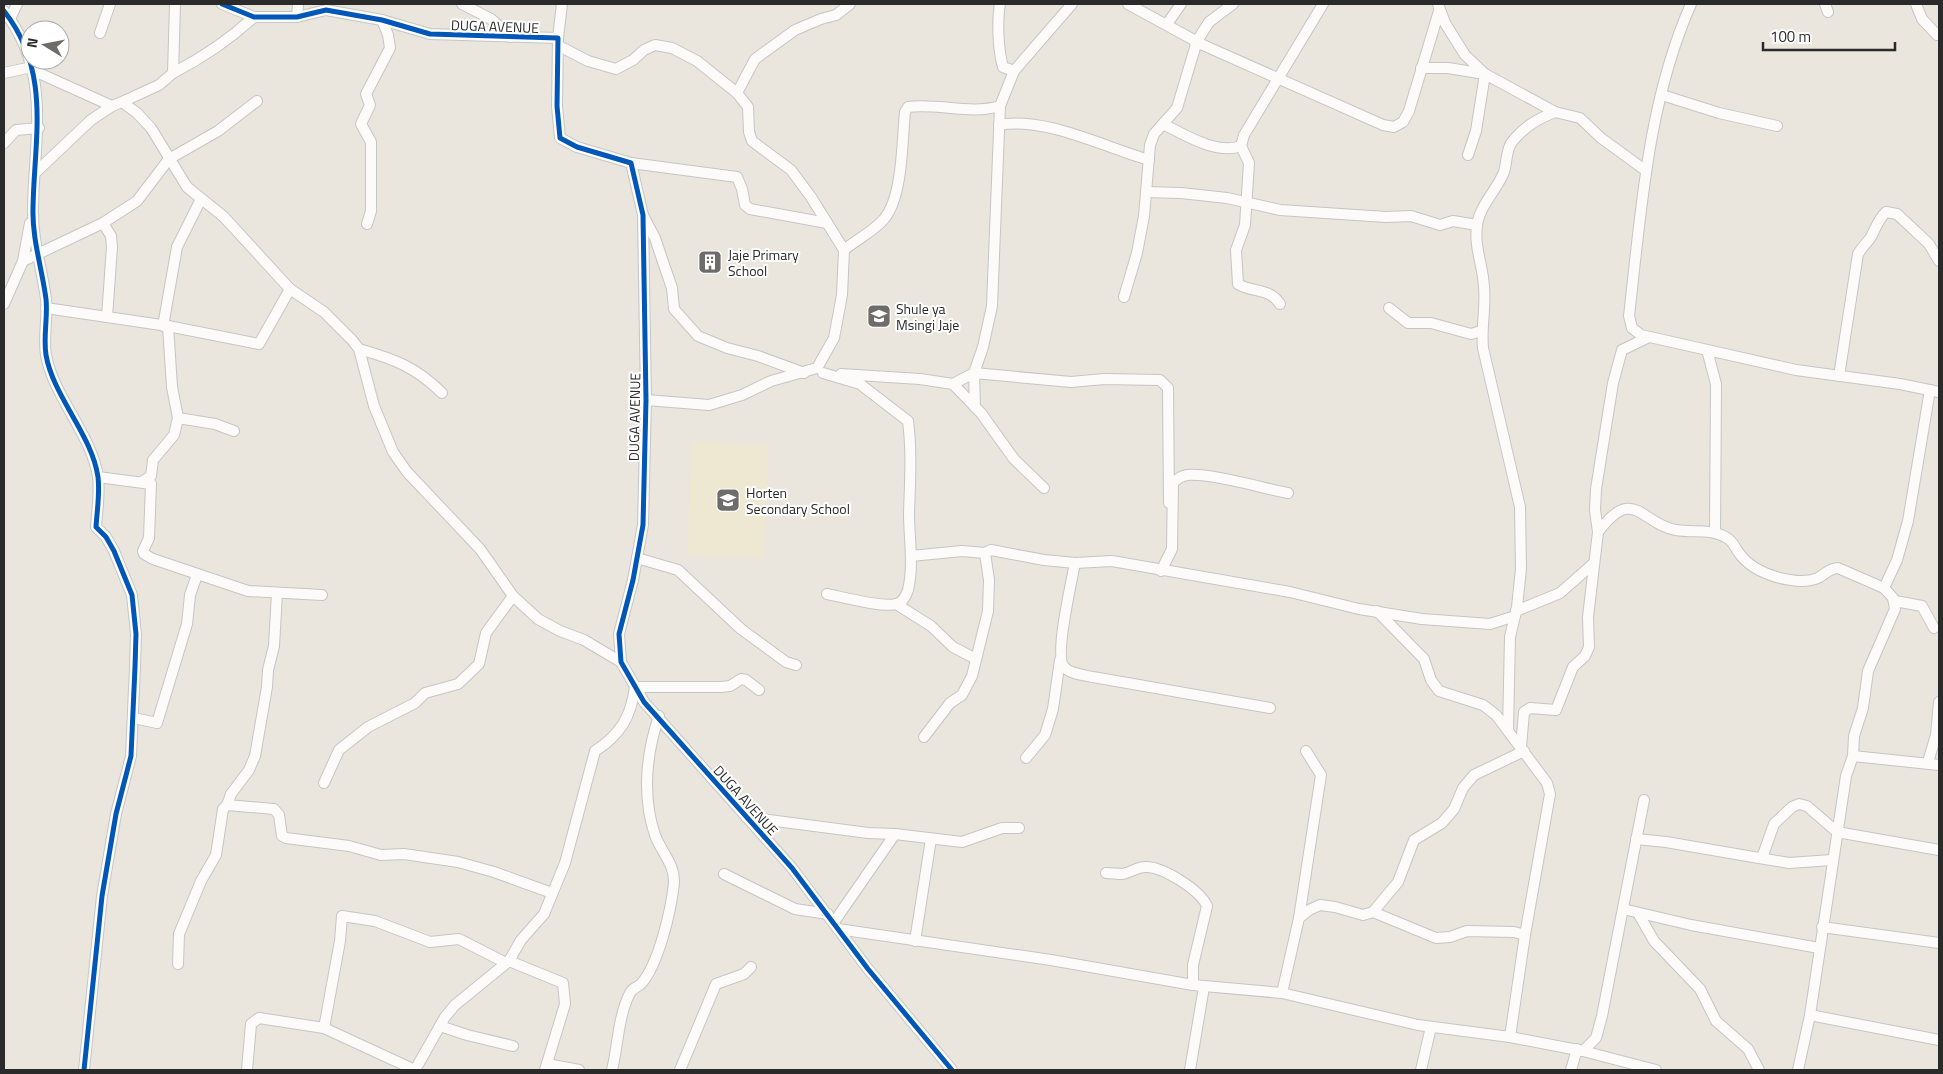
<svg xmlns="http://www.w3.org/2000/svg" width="1943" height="1074" viewBox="0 0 1943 1074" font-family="'Titillium Web',sans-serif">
<rect width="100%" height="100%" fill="#eae6de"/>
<!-- education -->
<path fill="#eee7d1" d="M692 442 768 445 764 557 687 555Z"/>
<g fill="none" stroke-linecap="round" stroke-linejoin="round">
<!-- minor casing -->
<g stroke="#c6c5c5" stroke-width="12">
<g id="minor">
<path d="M222 4 254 17H297L326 10 382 20 430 34 558 38 557 106 560 138 577 147 631 163 643 215 646 400 643 525 633 580 619 634 621 662 644 702 792 868 868 969 952 1070"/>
<path d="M462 4 491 19 511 37"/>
<path d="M1000 4C997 21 998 50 1003 67L1014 71"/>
<path d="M1128 4 1203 45 1383 125 1394 127 1403 122 1409 111 1439 11"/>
<path d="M1438 4 1445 23 1465 55 1485 74 1555 112 1580 118 1601 138 1645 170"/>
<path d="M1691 4C1648 101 1641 211 1629 316L1632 328 1641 335 1796 370 1900 384 1939 392"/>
<path d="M1825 4 1828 12"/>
<path d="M1916 4 1922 19 1937 35"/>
<path d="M4 11C52 72 34 139 33 208 32 239 42 268 46 299 48 317 43 337 46 355 53 396 92 435 98 477 100 493 97 511 96 527L106 537 114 551 132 595 136 634 135 667 131 756 116 814 102 896 84 1070"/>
<path d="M297 17 298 4"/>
<path d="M10 19 17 4"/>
<path d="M1167 24 1181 4"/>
<path d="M100 33 110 4"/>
<path d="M558 38 562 4"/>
<path d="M559 46 588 61 616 69 633 60 644 50 655 45 672 48 697 61 737 93 748 107 749 132 752 141 791 170 811 197 844 250 842 295 834 338 817 368 771 381 742 395 709 405 646 400"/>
<path d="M1421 68H1448L1485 74 1476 131 1468 155"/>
<path d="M32 70 112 106 122 102 137 113 151 128 187 187 224 217 290 289 324 312 352 340 359 349 374 406 393 452 407 472 480 549 513 596 538 619 560 631 584 640 621 662"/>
<path d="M4 73 32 67"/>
<path d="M173 73C204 57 229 40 254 17"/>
<path d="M737 93 755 59 795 30 821 19 836 15 850 4"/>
<path d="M1662 95 1719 113 1777 126"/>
<path d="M122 102 159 85 173 73 175 4"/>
<path d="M1163 124C1185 135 1217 155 1241 146L1244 135 1323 4"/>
<path d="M999 125C1044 116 1104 147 1149 160"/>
<path d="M4 143 16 130 39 128"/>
<path d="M1241 146 1249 163 1245 225 1236 250 1238 284C1253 293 1270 288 1280 304"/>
<path d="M631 163 737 177 742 189 745 205 750 209 827 223"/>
<path d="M35 173 91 120 112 106"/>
<path d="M1146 192 1181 193 1227 198 1280 210 1386 217 1411 216 1440 225 1453 221 1477 225"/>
<path d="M644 217 655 238 662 259 672 288 674 309 698 336 727 348 758 356 804 373"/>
<path d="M103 223 111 236 112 247 107 317"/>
<path d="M367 224 371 211V142L361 124 370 105 366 94 390 48 388 35 382 20"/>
<path d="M844 250C856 240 874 231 884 219 903 197 902 140 905 112L908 107C939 103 970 115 1000 106L1014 71 1072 4"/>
<path d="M23 261 103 223 137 201 169 159 218 131 257 101"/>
<path d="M1124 297 1137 253 1144 216 1150 145 1154 134 1177 108 1197 41 1209 22 1233 4"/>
<path d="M4 304 23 261 30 223"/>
<path d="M46 308 168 326 259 344 290 289"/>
<path d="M1389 308 1408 323H1431L1471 334 1481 331"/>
<path d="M163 326 177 247 201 199"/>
<path d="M359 349C394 359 416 367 442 393"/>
<path d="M1707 350 1716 384 1715 532"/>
<path d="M823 373 860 384 908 421C912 452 910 482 909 513 909 539 914 565 908 590 906 596 902 603 896 604 883 608 842 597 827 594"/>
<path d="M841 374 920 379 953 384 981 413 1014 459 1044 488"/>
<path d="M1839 376 1858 254C1862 247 1867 243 1871 237 1876 227 1878 220 1886 212L1897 214 1912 228 1929 244 1939 261"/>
<path d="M953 384 974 373 983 347 992 306 1000 106"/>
<path d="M975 407 974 373 1071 382 1104 379 1160 380 1168 388 1169 503"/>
<path d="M178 418 215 424 234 431"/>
<path d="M98 477 151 484 149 538 143 551 144 554 153 559 248 591 322 595"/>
<path d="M143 481 151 476 153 460 174 435 178 418 172 387 168 326"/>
<path d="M1598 532C1634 484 1641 524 1676 530 1693 533 1712 528 1727 538 1733 541 1735 548 1739 553 1748 566 1765 574 1780 578 1792 581 1806 583 1818 578 1825 574 1830 568 1838 568L1884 588"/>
<path d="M911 556 962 551 985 553 991 550 1044 560 1075 563 1112 561 1290 592 1359 609 1422 619 1490 624 1515 616"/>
<path d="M637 558 678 570 741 629 786 662 796 665"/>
<path d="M1075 563C1072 580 1054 656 1064 667 1070 674 1084 675 1093 677L1270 708"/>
<path d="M1161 571 1172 549 1173 483C1177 479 1181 476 1187 475 1211 473 1262 488 1288 493"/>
<path d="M1895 601 1922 606 1934 628"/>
<path d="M896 604 931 626 953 647 976 659"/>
<path d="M1377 611 1424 659 1431 680 1439 691 1483 705 1496 715 1547 783 1550 794 1525 935 1510 1037"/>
<path d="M1516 611 1560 593 1594 563"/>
<path d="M134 718 157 723 187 624 190 595 197 575"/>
<path d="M1508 730 1510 637 1517 607 1521 569 1520 507 1483 348C1481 327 1486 307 1484 287 1483 265 1474 248 1477 226 1479 206 1497 190 1504 172 1507 163 1506 149 1512 142 1524 127 1537 119 1555 112"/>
<path d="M924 737 950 703 962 695 972 676 988 611 989 580 985 553"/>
<path d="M1521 747 1524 712 1530 708 1556 710 1573 667 1585 656 1589 647 1588 617 1598 532 1595 510 1596 489 1613 383 1622 350 1649 337"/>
<path d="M1853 756 1939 765"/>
<path d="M1026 758 1045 735 1053 709 1060 660"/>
<path d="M1928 762 1936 735 1939 702"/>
<path d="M324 783 339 750 368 727 415 703 425 693 458 684 479 664 486 633 513 596"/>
<path d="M227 805 231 794 249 770 255 756 267 687 268 670 274 646 277 593"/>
<path d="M746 817 868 833 895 834"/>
<path d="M1636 839 1666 842 1759 858 1763 855 1774 824 1792 807 1799 804 1807 806 1837 832 1939 850"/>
<path d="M1759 858 1789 863 1832 860"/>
<path d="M1106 873C1111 873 1117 874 1122 874 1130 873 1137 867 1145 867 1162 866 1200 890 1207 906L1193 965V985"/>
<path d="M724 874 795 909 828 914"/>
<path d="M1623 909 1691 925 1819 948"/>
<path d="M1373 912 1436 938 1450 937 1467 931 1514 932 1525 935"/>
<path d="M1638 913 1654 941 1700 989 1716 1021 1748 1049 1759 1070"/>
<path d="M1299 918 1321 775 1306 751"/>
<path d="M834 922 895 834 962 842 1002 828H1019"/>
<path d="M1822 927 1939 943"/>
<path d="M838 929 1051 960 1193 985 1282 993 1418 1025 1510 1037 1583 1051 1656 1070"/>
<path d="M915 941 931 839"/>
<path d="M509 961 563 983 565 1004 545 1070"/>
<path d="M178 964 179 934 201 881 216 855 223 809 227 805 274 809 279 815 282 836 286 838 349 846 381 855 404 854 458 862 494 872 552 893"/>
<path d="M1282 993 1299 918 1309 910 1320 905 1335 907 1363 915 1373 912 1398 882 1414 840 1442 823 1454 809 1463 788 1474 775 1524 751"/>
<path d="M1810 1015 1939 1040"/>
<path d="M440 1026 467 1035 513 1046"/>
<path d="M324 1028 340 941 342 916 375 921 430 942 459 939 506 963"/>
<path d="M1583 1051 1596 1038 1602 1016 1644 800"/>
<path d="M547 1064 579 1070"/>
<path d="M247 1070 251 1024 259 1018 324 1028 415 1070"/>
<path d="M415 1070 445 1017 455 1005 509 961 521 940 544 914 565 863 595 751C620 735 631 717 635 687H721L730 686 741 679 746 680 759 690"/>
<path d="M612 1070C618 1046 618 1016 630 993 632 988 638 987 641 984 659 964 671 910 674 883 675 864 661 852 655 835 642 797 646 754 659 716"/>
<path d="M680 1070 716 984 744 974 751 967"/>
<path d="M1190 1070 1204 987"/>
<path d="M1421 1070 1431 1027"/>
<path d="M1571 1070 1577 1049"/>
<path d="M1798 1070 1810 1015 1846 776 1853 756 1854 736 1863 708 1868 671 1895 609 1893 598 1884 588 1897 560 1908 521 1930 390"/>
</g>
</g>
<!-- minor -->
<use href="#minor" stroke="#fcfbfa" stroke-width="10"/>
<!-- cycleway casing -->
<g stroke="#fff" stroke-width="8">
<g id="cycleway">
<path d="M222 4 254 17H297L326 10 382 20 430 34 558 38 557 106 560 138 577 147 631 163 643 215 646 400 643 525 633 580 619 634 621 662 644 702 792 868 868 969 952 1070"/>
<path d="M4 11C52 72 34 139 33 208 32 239 42 268 46 299 48 317 43 337 46 355 53 396 92 435 98 477 100 493 97 511 96 527L106 537 114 551 132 595 136 634 135 667 131 756 116 814 102 896 84 1070"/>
</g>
</g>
<!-- cycleway -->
<use href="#cycleway" stroke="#0057b8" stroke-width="5"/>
</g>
<!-- icons -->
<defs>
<g id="building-square" transform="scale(1.25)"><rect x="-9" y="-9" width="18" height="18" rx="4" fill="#6d6c69" stroke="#fff"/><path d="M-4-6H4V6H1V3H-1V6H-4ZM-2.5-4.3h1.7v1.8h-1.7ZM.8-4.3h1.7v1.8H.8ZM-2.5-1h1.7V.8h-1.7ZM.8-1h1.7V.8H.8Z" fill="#fff"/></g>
<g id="school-square" transform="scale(1.25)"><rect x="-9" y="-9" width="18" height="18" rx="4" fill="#6d6c69" stroke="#fff"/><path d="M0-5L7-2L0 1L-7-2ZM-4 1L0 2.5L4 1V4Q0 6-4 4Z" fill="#fff"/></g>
</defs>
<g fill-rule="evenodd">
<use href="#building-square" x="710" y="262"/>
<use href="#school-square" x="879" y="316"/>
<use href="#school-square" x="728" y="500"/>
</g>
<g text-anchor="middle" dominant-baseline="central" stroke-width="4" stroke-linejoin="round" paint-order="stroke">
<!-- street labels -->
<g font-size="14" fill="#2a2a2a" stroke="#fff">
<text transform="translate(495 26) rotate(2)">DUGA AVENUE</text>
<text transform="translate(634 417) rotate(-89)">DUGA AVENUE</text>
<text transform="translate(746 800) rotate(48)">DUGA AVENUE</text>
</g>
<!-- poi labels -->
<g font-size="14" fill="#2a2a2a" stroke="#fff" text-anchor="start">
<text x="728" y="254">Jaje Primary<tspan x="728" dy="16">School</tspan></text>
<text x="896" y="308">Shule ya<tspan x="896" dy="16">Msingi Jaje</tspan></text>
<text x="746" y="492">Horten<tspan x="746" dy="16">Secondary School</tspan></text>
</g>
</g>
<!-- border -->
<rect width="1943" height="1074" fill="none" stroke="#2a2a2a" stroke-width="10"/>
<!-- north arrow -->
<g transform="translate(45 45) rotate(280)"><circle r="24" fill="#ffffff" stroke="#aaaaaa"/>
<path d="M0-4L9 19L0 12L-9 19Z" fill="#6d6c69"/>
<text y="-8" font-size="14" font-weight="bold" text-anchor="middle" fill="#2a2a2a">N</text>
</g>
<!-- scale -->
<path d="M1763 42v8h132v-8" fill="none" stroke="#2a2a2a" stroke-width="2.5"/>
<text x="1770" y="42" font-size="15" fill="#2a2a2a" stroke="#ffffff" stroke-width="4" paint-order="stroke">100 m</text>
</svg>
